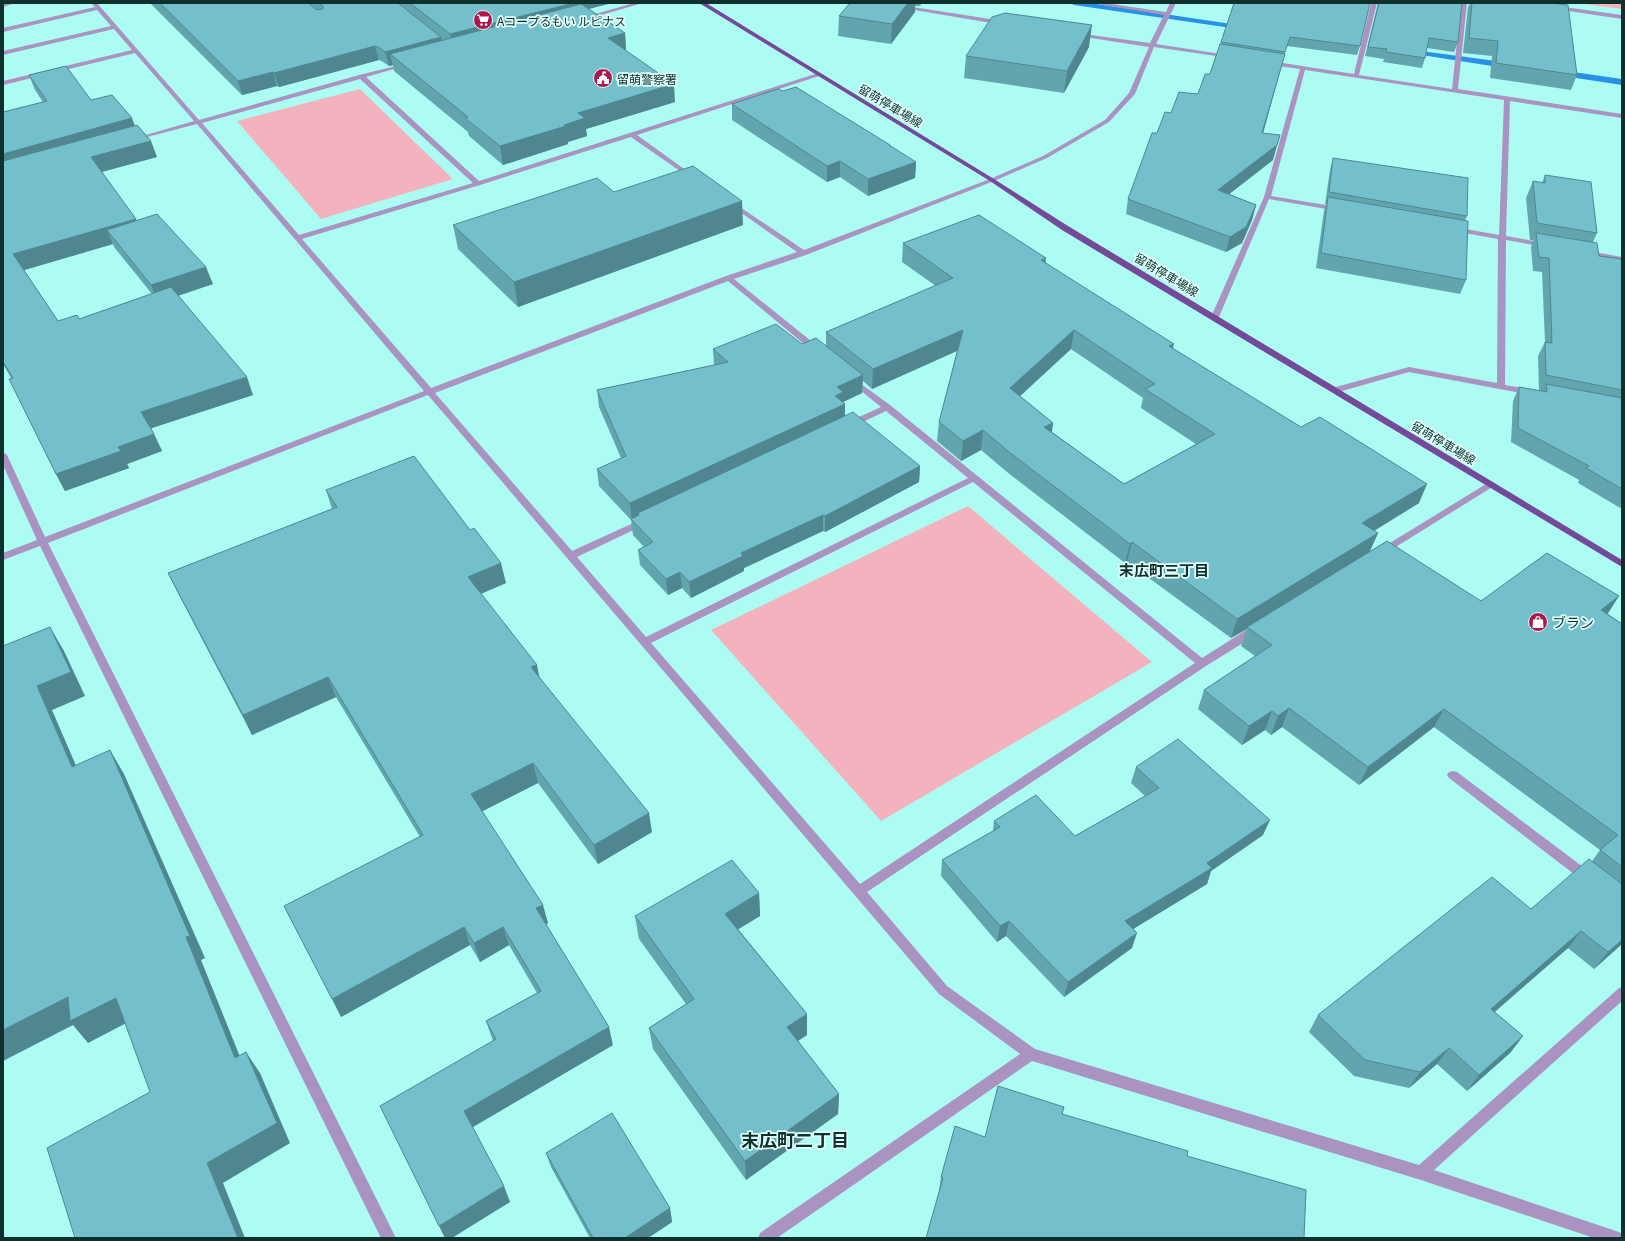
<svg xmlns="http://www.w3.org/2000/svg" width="1625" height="1241" viewBox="0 0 1625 1241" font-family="Georgia,'Noto Sans JP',serif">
<rect width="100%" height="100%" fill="#adfcf3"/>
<!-- green -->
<g fill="#f3b2bd">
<path d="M1576 3H1622V9Z"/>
<path d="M360 89 453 179 321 219 237 121Z"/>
<path d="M968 506 1152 662 881 821 711 630Z"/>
</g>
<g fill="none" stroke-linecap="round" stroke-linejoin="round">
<!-- stream -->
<g fill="#2891e4" fill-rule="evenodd">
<path d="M1070 3H1090L1245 26 1249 28 1245 30 1074 5Z"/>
<path d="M1406 49 1511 63 1515 66 1511 69 1409 53H1406L1405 51Z"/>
<path d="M1559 70 1622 79V85L1556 75 1555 73Z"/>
</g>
<!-- minor -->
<g fill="#aa93c1" fill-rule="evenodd">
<path d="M3 3H15L3 7Z"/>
<path d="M91 3H97L199 120 359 75 408 63V65L366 77 479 181 815 74H819V76L637 135 694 176V178H690L631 137 480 185 302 239 431 388 726 276 797 252 730 205V203H734L804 250 990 179 1043 156 1105 120 1129 93 1149 47 1078 36 1076 35V33L1150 43 1164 15 1091 3H1105L1166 12 1170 3H1176L1156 44 1228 55 1230 56V58L1154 47 1135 94 1109 122 1047 158 994 181 806 255 734 279 821 349V353H815L728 281 435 393 572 551 640 520H646L648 522 646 524 577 557 646 637 968 478 886 411 852 427H846L845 425 846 423 881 407 850 382 849 380 850 378H853L890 405 1202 658 1251 627H1259L1260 630 1259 633 1206 666 867 892 947 986 1035 1049 1419 1165 1618 989 1622 987V1001L1434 1170 1616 1231 1621 1233 1622 1238H1594L1421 1180 1032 1061 777 1238H758L760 1233 1020 1054 939 994 428 395 48 543 396 1238H381L40 546 3 560V553L37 540 3 465V452L7 455 45 537 424 391 197 124 132 141V139L194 121 135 53 3 85V81L132 50 114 29 3 55V51L111 26 97 10 3 32V28L95 7ZM360 79 473 183 299 235 202 123ZM973 482 1195 663 860 884 651 643Z"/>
<path d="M634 3H643L584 20 581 18Z"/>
<path d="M873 3H887L1003 21 1006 23 1003 25Z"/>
<path d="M1371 3H1377L1359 75 1452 89 1461 3H1467L1458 89 1622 114V118L1510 101 1506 236 1545 243 1549 245 1545 247 1506 240 1505 385 1534 390 1535 392 1534 394 1531 395 1409 372 1335 393 1331 390 1332 388 1409 367 1497 383 1498 239 1454 231 1450 229 1454 227 1499 235 1504 100 1305 70 1271 196 1338 207 1342 209 1338 211 1269 199 1219 317 1215 319 1211 317 1264 197 1300 69 1270 65 1267 63 1270 61 1354 74Z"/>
<path d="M1557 6 1622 15V19L1555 9V7Z"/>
<path d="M1583 250 1622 257V261L1583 254Z"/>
<path d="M1491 481 1496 484 1494 486 1386 553H1380L1378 551 1380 549Z"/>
<path d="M1453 771 1457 772 1591 873 1593 877 1591 881 1587 882 1583 881 1449 778 1447 775 1449 772Z"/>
</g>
<!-- major -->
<path fill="#754999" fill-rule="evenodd" d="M699 3H706L994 179 1068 226 1622 560V567L1062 230 990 181Z"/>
</g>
<!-- wall -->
<g fill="#63a5af" fill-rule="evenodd">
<path d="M150 3H308L309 4V3H612L589 9 625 33 626 50V51L675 102 586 129 587 136 568 142V144L503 165 469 136 468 132 394 71 393 65 389 66 383 62 379 60 279 87 277 86 242 95Z"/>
<path d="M850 3H922L920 6H915V12L891 44 838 36 839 16Z"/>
<path d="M1234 3 1360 46 1357 55 1287 46 1263 133 1273 160 1229 194 1256 205 1252 220 1242 243 1226 252 1126 214 1128 199 1157 133 1171 113 1198 94 1210 74Z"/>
<path d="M1378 3H1462L1458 42 1454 52 1427 48 1425 58 1422 68 1383 62 1384 59 1365 56Z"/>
<path d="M1470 3H1551L1577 75 1571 90 1490 78 1492 56 1463 53 1468 7Z"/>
<path d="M1089 47 1064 93 964 78 966 56Z"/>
<path d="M29 75 91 100 134 125 157 157 102 172 136 221 213 284 178 296 253 395 151 428 154 434 162 451 127 464 129 468 65 491 56 474 11 378 3 364V112L43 102 35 90ZM113 244 114 247 152 294 79 319 58 321 24 270Z"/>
<path d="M783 91 890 146 916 162 915 178 868 196 840 177 827 182 732 120V104Z"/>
<path d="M1333 158 1467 216 1465 221 1466 280 1460 294 1316 268 1324 211 1326 204H1325L1330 170Z"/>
<path d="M1545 175 1597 233 1593 242 1599 256 1622 259V509L1578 483 1579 480 1511 442 1513 401 1519 387 1543 391 1539 390 1538 356 1545 342 1542 272 1533 271 1531 247 1533 240H1530L1526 198 1533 181 1542 183Z"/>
<path d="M614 192 743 225 518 307 458 249 453 225Z"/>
<path d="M903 243 1046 263 1172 348 1419 503 1374 531 1378 533 1370 551 1481 601 1608 614 1622 624V944L1594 969 1568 948 1495 1012 1523 1036 1510 1053 1467 1091 1437 1064 1409 1088 1354 1076 1309 1032 1318 1015 1531 909 1592 861 1600 850 1434 727 1359 785 1282 727 1271 735 1265 730 1242 745 1198 709 1204 690 1255 656 1241 646 1247 629 1231 638 1127 562 1125 563 1007 472 981 450 961 461 937 441 939 422 957 351 872 389 863 381 862 393 843 402 845 404V417L920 466 919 482 825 532 823 531 744 568V571L691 598 682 588 668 595 640 565 638 550 644 547 633 535 631 520 599 486 597 469 621 458 599 407 597 390 714 365 713 349 802 344 826 345V332L936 286 902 262ZM1071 349 1143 398 1141 408 1196 444 1124 484 1052 432 1053 423 1020 396Z"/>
<path d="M326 490 506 583 481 594 539 677 652 832 598 864 538 783 482 811 548 923 546 924 613 1045 473 1127 510 1202 445 1238 493 1041 486 1021 537 993 509 945 480 962 470 945 341 1017 420 837 336 697 252 735 178 593 168 573 332 509Z"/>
<path d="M1136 767 1263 835 1211 871 1207 884 1133 929 1132 948 1064 997 1006 936 997 942 941 876 942 860 993 831 994 821 1075 836 1145 796 1131 783Z"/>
<path d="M759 893 760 916 738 929 807 1014V1035L798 1041 839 1094 838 1114 746 1180 653 1049 649 1028 686 1004 639 939 635 916Z"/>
<path d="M1062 1114 1187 1156 939 1191 941 1177 985 1137Z"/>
<path d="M546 1153 670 1208 672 1222 648 1238H590L551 1167Z"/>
</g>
<!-- shaded-wall -->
<g fill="#50868f">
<path d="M571 3H612L576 12 452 48 450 34Z"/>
<path d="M908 3H915V12L891 44 892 24Z"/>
<path d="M1092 25 1089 47 1064 93 1067 71Z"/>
<path d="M625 33 626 50 609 55 608 38Z"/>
<path d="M441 37 444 51 390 54 393 65 389 66 385 52Z"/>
<path d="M375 46 379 60 279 87 274 73Z"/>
<path d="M1285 54 1281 68 1259 148 1262 133Z"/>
<path d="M273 72 277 86 242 95 238 81Z"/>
<path d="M674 84 675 102 586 129 587 136 568 142V144L503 165 500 146 564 125 578 113Z"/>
<path d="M132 118 138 134 3 171V154Z"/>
<path d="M1280 135 1273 160 1214 206 1218 190Z"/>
<path d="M151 141 157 157 97 173 91 157Z"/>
<path d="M840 161V177L827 182V166Z"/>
<path d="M916 162 915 178 868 196V179Z"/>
<path d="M742 201 743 225 518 307 514 282Z"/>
<path d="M1256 205 1252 220 1242 243 1226 252 1230 237Z"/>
<path d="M136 219 142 235 107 230 113 244 21 271 13 254Z"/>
<path d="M1046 258 1044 277 1041 260Z"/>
<path d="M206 267 213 284 158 302 151 285Z"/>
<path d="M963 330 961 349 872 389 873 369Z"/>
<path d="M1074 330 1071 349 1008 407 1010 388Z"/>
<path d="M1174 344 1169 363V346Z"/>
<path d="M863 375 862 393 843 402V405L845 404V421L639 515 638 513V518L632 521 630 503 835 396 837 387Z"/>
<path d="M247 377 253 395 149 429 141 412Z"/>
<path d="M1053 423 1050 442 1044 427Z"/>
<path d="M983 430 981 450 961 461 963 441Z"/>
<path d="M154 434 162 451 127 464 129 468 65 491 56 474 118 447Z"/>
<path d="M920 466 919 482 825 532V516Z"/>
<path d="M1427 484 1419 503 1354 543 1362 523Z"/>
<path d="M823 515V531L744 568V571L691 598 689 582 741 553Z"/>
<path d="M1378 533 1369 553 1247 627V629L1231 638 1237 619Z"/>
<path d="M1132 542 1127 562 1125 563 1130 544Z"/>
<path d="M501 563 506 583 473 597 468 577Z"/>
<path d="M680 572 682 588 668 595 666 579Z"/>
<path d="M1619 596 1607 615 1601 610Z"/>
<path d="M50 627 64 651 85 696 52 710 87 791 72 767 37 686Z"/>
<path d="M537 665 541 685 531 667Z"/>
<path d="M328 677 336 697 252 735 243 715Z"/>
<path d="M1289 708 1282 727 1271 735 1278 716Z"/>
<path d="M1444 709 1434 727 1359 785 1368 767Z"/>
<path d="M1272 711 1265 730 1242 745 1249 726Z"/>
<path d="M110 750 124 774 205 958 201 960 249 1079 235 1058Z"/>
<path d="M533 763 538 783 477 814 471 794Z"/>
<path d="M649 813 652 832 598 864 594 845Z"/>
<path d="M1270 820 1263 835 1211 871 1207 884 1120 937 1125 921 1207 863Z"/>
<path d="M759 893 760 916 727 936 725 914Z"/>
<path d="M543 905 548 923 542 927 536 908Z"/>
<path d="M1009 921 1006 936 997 942 1000 926Z"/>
<path d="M464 927 470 945 341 1017 332 999Z"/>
<path d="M503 927 509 945 480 962 474 943Z"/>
<path d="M1581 931 1568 948 1479 1025 1491 1009Z"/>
<path d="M1137 933 1132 948 1064 997 1068 982Z"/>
<path d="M1622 940V944L1594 969 1608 952Z"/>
<path d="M68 997 116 998 132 1020 88 1043 73 1025 3 1061V1030Z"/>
<path d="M807 1014V1035L787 1048V1027Z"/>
<path d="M609 1027 613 1045 471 1128 464 1111Z"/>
<path d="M1523 1036 1510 1053 1467 1091 1479 1075Z"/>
<path d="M1449 1048 1437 1064 1409 1088 1420 1072Z"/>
<path d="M246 1052 260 1073 290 1143 223 1183 245 1238H238L207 1163Z"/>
<path d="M839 1094 838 1114 746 1180 745 1161Z"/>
<path d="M504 1186 510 1202 452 1238H445L439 1226Z"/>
<path d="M670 1208 672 1222 648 1238H625Z"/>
</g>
<!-- building -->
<g fill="#73c0cc" stroke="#50868f" fill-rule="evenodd">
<path d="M160 3H263V4L267 3H308L317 10 323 9V6L319 3H398L441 37 385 52 380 48 375 46 274 73 273 72 238 81Z"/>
<path d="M410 3H574L450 34Z"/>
<path d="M850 3H908L892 24 839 16Z"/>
<path d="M1234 3H1370L1360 46 1290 37 1285 52 1221 42Z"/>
<path d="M1379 3H1462L1458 42 1429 38 1425 58 1386 52 1387 49 1368 47Z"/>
<path d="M1472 3H1551L1568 5 1577 75 1496 63 1498 41 1469 38Z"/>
<path d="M581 4 625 33 608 38 674 84 578 113 585 118 564 125 566 126 500 146 465 118 468 117 390 54Z"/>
<path d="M1005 13 1092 25 1067 71 966 56 992 17Z"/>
<path d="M1220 44 1285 54 1262 133 1280 135 1277 145 1218 190 1256 205 1246 227 1230 237 1128 199 1152 133H1157L1165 112 1171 113 1179 92 1198 94 1205 74H1210Z"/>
<path d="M66 66 91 100 112 95 132 118 3 154V112L47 101 29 75Z"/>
<path d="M796 87 890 145H889L916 162 868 179 840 161 827 166 732 104 778 89 783 91Z"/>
<path d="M137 125 151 141 91 157 136 219 13 254 58 321 77 315 79 319 171 287 247 377 141 412 154 434 118 447 121 451 56 474 9 379 13 378 3 362V161Z"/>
<path d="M1333 158 1468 178 1467 216 1329 192Z"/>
<path d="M693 166 742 201 514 282 453 225 597 178 614 192Z"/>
<path d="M1545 175 1591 182 1597 233 1537 223 1533 181 1545 183Z"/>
<path d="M1328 197 1468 221 1466 280 1321 253Z"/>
<path d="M157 214 206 267 151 285 107 230Z"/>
<path d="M979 215 1046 258 1041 260 1174 344 1169 346 1301 427 1320 417 1427 484 1362 523 1378 533 1237 619 1132 542 1130 544 1009 452 983 430 963 441 939 422 963 330 873 369 826 332 953 278 903 243ZM1074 330 1155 384 1145 389 1215 434 1124 484 1044 427 1053 423 1010 388Z"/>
<path d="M1536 233 1597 243 1599 256 1622 259V390L1546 375 1545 342 1552 343 1549 258 1539 257Z"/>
<path d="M776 324 802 344 816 338 863 375 837 387 843 392 835 396 845 404 630 503 597 469 626 456 597 390 728 362 713 349Z"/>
<path d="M1546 384 1622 398V489L1586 468 1589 466 1518 428 1519 387 1547 392Z"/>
<path d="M853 412 920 466 825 516 823 515 741 553 743 556 689 582 680 572 666 579 638 550 653 542 631 519 639 515 638 513Z"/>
<path d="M414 456 470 530 474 528 501 563 468 577 537 665 531 667 649 813 594 845 533 763 471 794 543 905 536 908 609 1027 464 1111 504 1186 439 1226 380 1106 496 1039 486 1021 541 991 503 927 474 943 464 927 332 999 284 906 423 835 328 677 243 715 168 573 337 507 326 490Z"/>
<path d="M1387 541 1481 601 1547 553 1619 596 1601 610 1622 624V867L1600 850 1618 835 1444 709 1368 767 1289 708 1278 716 1272 711 1249 726 1204 690 1272 645 1247 627Z"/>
<path d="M50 627 71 672 37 686 72 767 110 750 190 936 186 937 235 1058 246 1052 277 1123 207 1163 238 1238H75L47 1148 150 1092 116 998 70 1021 68 997 3 1030V646Z"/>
<path d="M1178 739 1270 820 1207 863 1212 868 1125 921 1137 933 1068 982 1009 921 1000 926 942 860 1000 827 994 821 1036 795 1075 836 1159 788 1136 767Z"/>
<path d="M1589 859 1622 884V940L1608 952 1581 931 1491 1009 1523 1036 1479 1075 1449 1048 1420 1072 1365 1060 1318 1015 1492 877 1531 909Z"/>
<path d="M732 860 759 893 725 914 807 1014 787 1027 839 1094 745 1161 649 1028 694 999 635 916Z"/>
<path d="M998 1086 1064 1107 1062 1114 1188 1151 1187 1156 1306 1190 1304 1238H926L943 1178 941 1177 955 1126 985 1137Z"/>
<path d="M612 1113 670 1208 625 1238H593L546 1153Z"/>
</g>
<!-- icons -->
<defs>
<g id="supermarket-disc" transform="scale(1)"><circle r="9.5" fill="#ab194c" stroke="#e1fffb"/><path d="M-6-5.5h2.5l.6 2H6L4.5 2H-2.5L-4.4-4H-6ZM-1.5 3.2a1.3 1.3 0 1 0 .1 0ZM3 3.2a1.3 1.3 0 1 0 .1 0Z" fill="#fff"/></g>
<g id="civic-disc" transform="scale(1)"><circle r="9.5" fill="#ab194c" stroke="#e1fffb"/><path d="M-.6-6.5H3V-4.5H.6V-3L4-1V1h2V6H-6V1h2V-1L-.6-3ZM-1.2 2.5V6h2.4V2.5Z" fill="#fff"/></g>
<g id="shop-disc" transform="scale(1)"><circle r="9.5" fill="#ab194c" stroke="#e1fffb"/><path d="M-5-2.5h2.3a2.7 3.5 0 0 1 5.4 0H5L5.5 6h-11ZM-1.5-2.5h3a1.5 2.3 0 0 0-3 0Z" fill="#fff"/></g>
</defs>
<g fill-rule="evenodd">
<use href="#supermarket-disc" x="483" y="20"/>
<use href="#civic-disc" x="603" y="78"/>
<use href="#shop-disc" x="1538" y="622"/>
</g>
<g text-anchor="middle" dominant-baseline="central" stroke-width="3.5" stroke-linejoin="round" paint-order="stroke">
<!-- far-poi labels -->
<g font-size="12" fill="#0f302d" stroke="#e1fffb" text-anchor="start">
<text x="497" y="20">Aコープるもい ルピナス</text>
<text x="617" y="78">留萌警察署</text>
</g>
<!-- far-street labels -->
<g font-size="12" fill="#0f302d" stroke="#e1fffb">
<text transform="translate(891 105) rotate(31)">留萌停車場線</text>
<text transform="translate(1167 274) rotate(31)">留萌停車場線</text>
<text transform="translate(1444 442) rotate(31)">留萌停車場線</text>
</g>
<!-- poi labels -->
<g font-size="14" fill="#0f302d" stroke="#e1fffb" text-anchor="start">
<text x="1552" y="622">ブラン</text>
</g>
<!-- neighbourhood labels -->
<g font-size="15" font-weight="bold" fill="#0f302d" stroke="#e1fffb">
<text x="1164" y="569">末広町三丁目</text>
</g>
<!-- near-neighbourhood labels -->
<g font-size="18" font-weight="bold" fill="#0f302d" stroke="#e1fffb">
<text x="795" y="1139">末広町二丁目</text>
</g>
</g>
<!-- border -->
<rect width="1625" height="1241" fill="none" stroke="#0f302d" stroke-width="8"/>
</svg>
